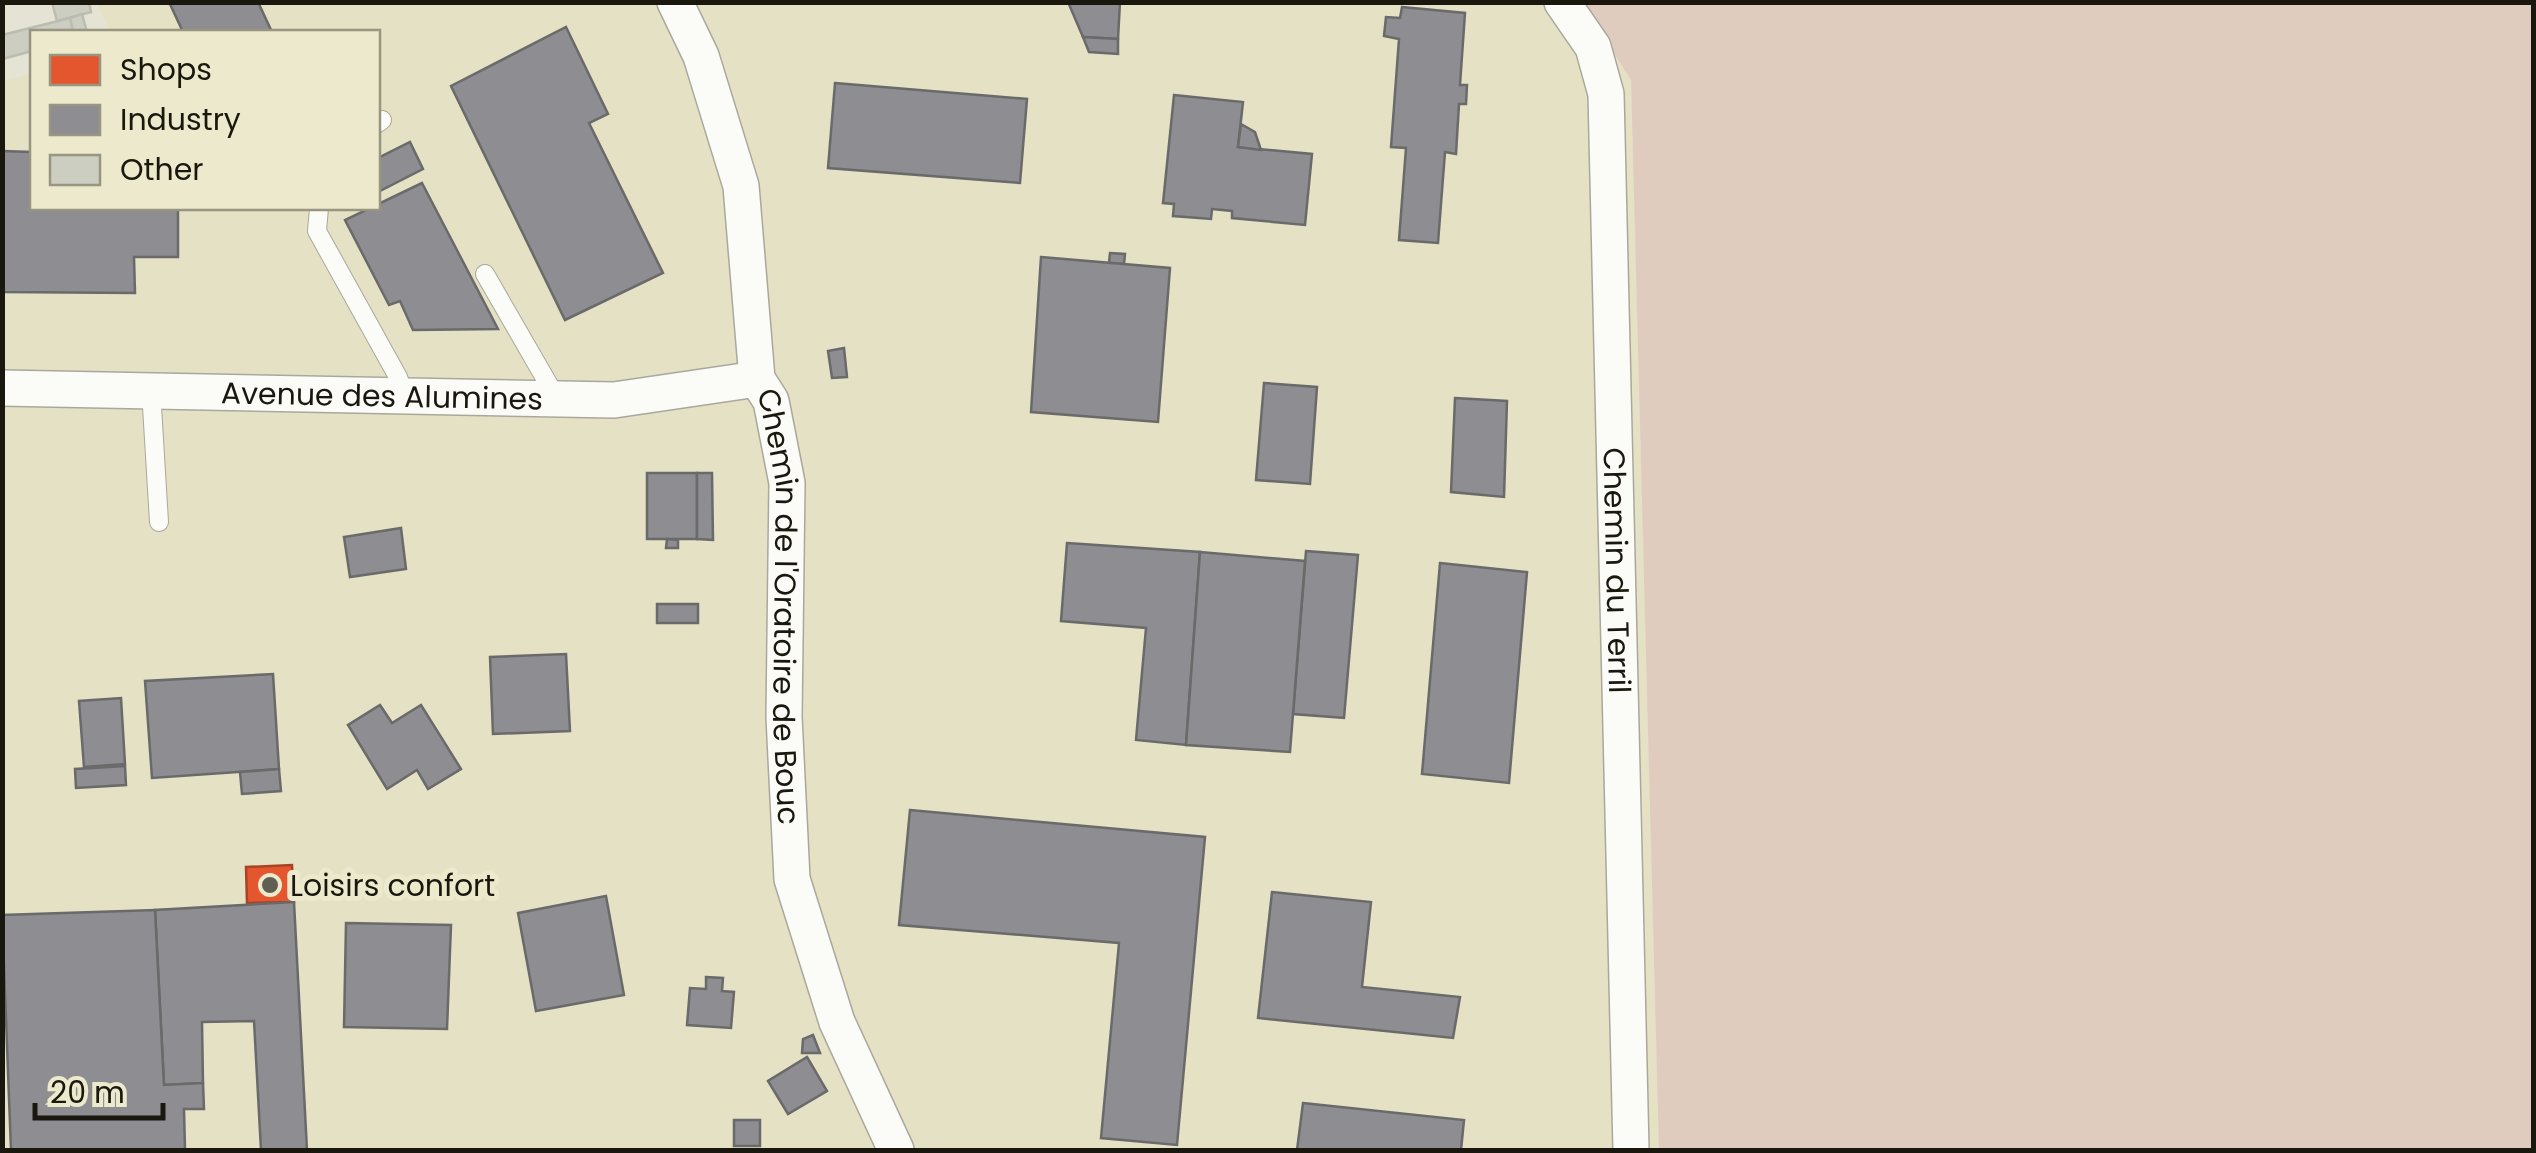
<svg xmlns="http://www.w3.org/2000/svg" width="2536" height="1153" viewBox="0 0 2536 1153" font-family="Poppins,sans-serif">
<rect width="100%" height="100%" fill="#e5e3d3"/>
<!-- built -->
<path fill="#e4e1c5" d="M97 3H1582L1631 80 1659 1150H3L2 81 32 74V208H378V32H110Z"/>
<!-- green -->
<path fill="#e0cbbf" d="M1582 3H2533V1150H1659L1631 80Z"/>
<!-- shops -->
<path fill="#e4572e" stroke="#a74424" stroke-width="2.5" d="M292 865 294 902 247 903 246 867Z"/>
<!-- industry -->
<g fill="#8d8d92" stroke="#6a6a6a" stroke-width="2.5">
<path d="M169 2H258L272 32H183Z"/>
<path d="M1068 2H1120L1118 39 1083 37Z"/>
<path d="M1402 7 1465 13 1460 85H1467L1466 104H1459L1456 154 1445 152 1438 243 1399 240 1406 148 1391 147 1399 39 1384 36 1386 17 1400 18Z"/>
<path d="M566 27 608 114 589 123 663 273 565 320 451 86Z"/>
<path d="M1083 37 1118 39V54L1089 52Z"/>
<path d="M835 83 1027 99 1020 183 828 168Z"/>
<path d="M1174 95 1243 102 1238 147 1312 154 1305 225 1232 218V211L1212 209 1211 219 1173 216 1174 204 1163 203Z"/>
<path d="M1241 124 1255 132 1261 150 1238 147Z"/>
<path d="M410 142 423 169 378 192V158Z"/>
<path d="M2 151 32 152V208H178V257H134L135 293 2 292Z"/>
<path d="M422 183 498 329 413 330 400 301 389 305 345 220Z"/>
<path d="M1110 253 1125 254 1124 264 1109 263Z"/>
<path d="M1041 257 1170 268 1158 422 1031 412Z"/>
<path d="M844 348 847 377 832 378 828 351Z"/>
<path d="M1264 383 1317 387 1310 484 1256 480Z"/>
<path d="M1455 398 1507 401 1504 497 1451 492Z"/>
<rect x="647" y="473" width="50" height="66"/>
<path d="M697 473H712L713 540 697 539Z"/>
<path d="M401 528 406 569 350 577 344 537Z"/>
<path d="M667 539 678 540V548H666Z"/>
<path d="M1067 543 1200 552 1186 745 1136 740 1146 628 1061 621Z"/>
<path d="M1306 551 1358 555 1344 718 1293 714Z"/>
<path d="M1200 552 1305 561 1290 752 1186 745Z"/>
<path d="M1440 563 1527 572 1509 783 1422 774Z"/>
<rect x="657" y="604" width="41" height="19"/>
<path d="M566 654 570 731 493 734 490 657Z"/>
<path d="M273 674 279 769 152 778 145 681Z"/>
<path d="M121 698 125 764 84 767 79 701Z"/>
<path d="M380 705 392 723 421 705 461 769 428 789 417 770 387 789 348 725Z"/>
<path d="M125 766 126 785 76 788 75 769Z"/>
<path d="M279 769 281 791 242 794 240 772Z"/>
<path d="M910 810 1205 837 1177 1145 1101 1138 1119 943 899 925Z"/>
<path d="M1272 892 1371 902 1362 987 1460 997 1453 1038 1258 1018Z"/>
<path d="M606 896 624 995 536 1011 518 913Z"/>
<path d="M294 902 307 1150H261L254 1021 202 1022 203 1083 164 1085 155 910Z"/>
<path d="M155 910 164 1085 203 1083 204 1109H184L185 1150H11L2 915Z"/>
<path d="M346 923 451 925 447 1029 344 1027Z"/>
<path d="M706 977 723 978 722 991 734 992 731 1028 687 1025 690 988 706 989Z"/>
<path d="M813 1035 820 1053H802L803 1039Z"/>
<path d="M807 1057 827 1091 788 1114 768 1081Z"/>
<path d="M1303 1103 1464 1120 1461 1150H1297Z"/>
<rect x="734" y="1120" width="26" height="26"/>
</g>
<!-- building -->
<g fill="#cccec2" stroke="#bbbdb1" stroke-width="2.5">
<path d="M52 2H89L91 12 57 21Z"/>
<path d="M82 14 87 32H73L70 18Z"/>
<path d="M70 18 73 32H32V51L2 59V35Z"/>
</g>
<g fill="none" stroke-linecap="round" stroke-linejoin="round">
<!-- service casing -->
<g stroke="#aaa89c" stroke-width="20">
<g id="service">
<path d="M378 123 382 120"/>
<path d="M319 208 317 231 398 377 404 396"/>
<path d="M485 274 557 399"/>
<path d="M151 390 159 522"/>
</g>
</g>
<!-- minor casing -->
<g stroke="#aaa89c" stroke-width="38">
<g id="minor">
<path id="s1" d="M675 2 701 56 741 186 757 379 771 401 787 483 784 717 792 879 837 1022 896 1150"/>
<path id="s2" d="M1562 2 1593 47 1606 94 1631 1150"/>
<path id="s3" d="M2 388 614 400 757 379"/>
</g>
</g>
<!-- service -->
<use href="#service" stroke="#fbfbf8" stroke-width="18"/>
<!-- minor -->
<use href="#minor" stroke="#fbfbf8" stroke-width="35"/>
</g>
<!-- markers -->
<circle fill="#615f53" stroke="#ece9cc" stroke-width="4" cx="270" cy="885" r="10"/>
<g text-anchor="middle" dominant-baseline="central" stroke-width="10" stroke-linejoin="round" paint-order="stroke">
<!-- street labels -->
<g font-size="30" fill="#1a180e" stroke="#ece9cc">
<text stroke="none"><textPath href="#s3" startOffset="380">Avenue des Alumines</textPath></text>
<text stroke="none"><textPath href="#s2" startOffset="580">Chemin du Terril</textPath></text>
<text stroke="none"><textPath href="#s1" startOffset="622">Chemin de l'Oratoire de Bouc</textPath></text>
</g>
<!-- poi labels -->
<g font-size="30" fill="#1a180e" stroke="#ece9cc" text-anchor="start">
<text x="290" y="885">Loisirs confort</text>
</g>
</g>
<!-- border -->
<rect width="2536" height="1153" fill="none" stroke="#1a180e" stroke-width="10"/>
<!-- legend -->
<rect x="30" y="30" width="350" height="180" fill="#ece9cc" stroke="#989580" stroke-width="2.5"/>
<rect x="50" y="55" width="50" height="30" fill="#e4572e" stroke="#989580" stroke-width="2.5"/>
<text x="120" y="80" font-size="30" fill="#1a180e">Shops</text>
<rect x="50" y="105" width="50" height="30" fill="#8d8d92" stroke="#989580" stroke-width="2.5"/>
<text x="120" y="130" font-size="30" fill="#1a180e">Industry</text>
<rect x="50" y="155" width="50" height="30" fill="#cccec2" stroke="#989580" stroke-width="2.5"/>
<text x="120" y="180" font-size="30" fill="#1a180e">Other</text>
<!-- scale -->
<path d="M35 1103v15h128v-15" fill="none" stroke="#1a180e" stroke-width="5"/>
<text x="50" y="1103" font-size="30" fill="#1a180e" stroke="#ece9cc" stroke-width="8" paint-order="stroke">20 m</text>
</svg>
